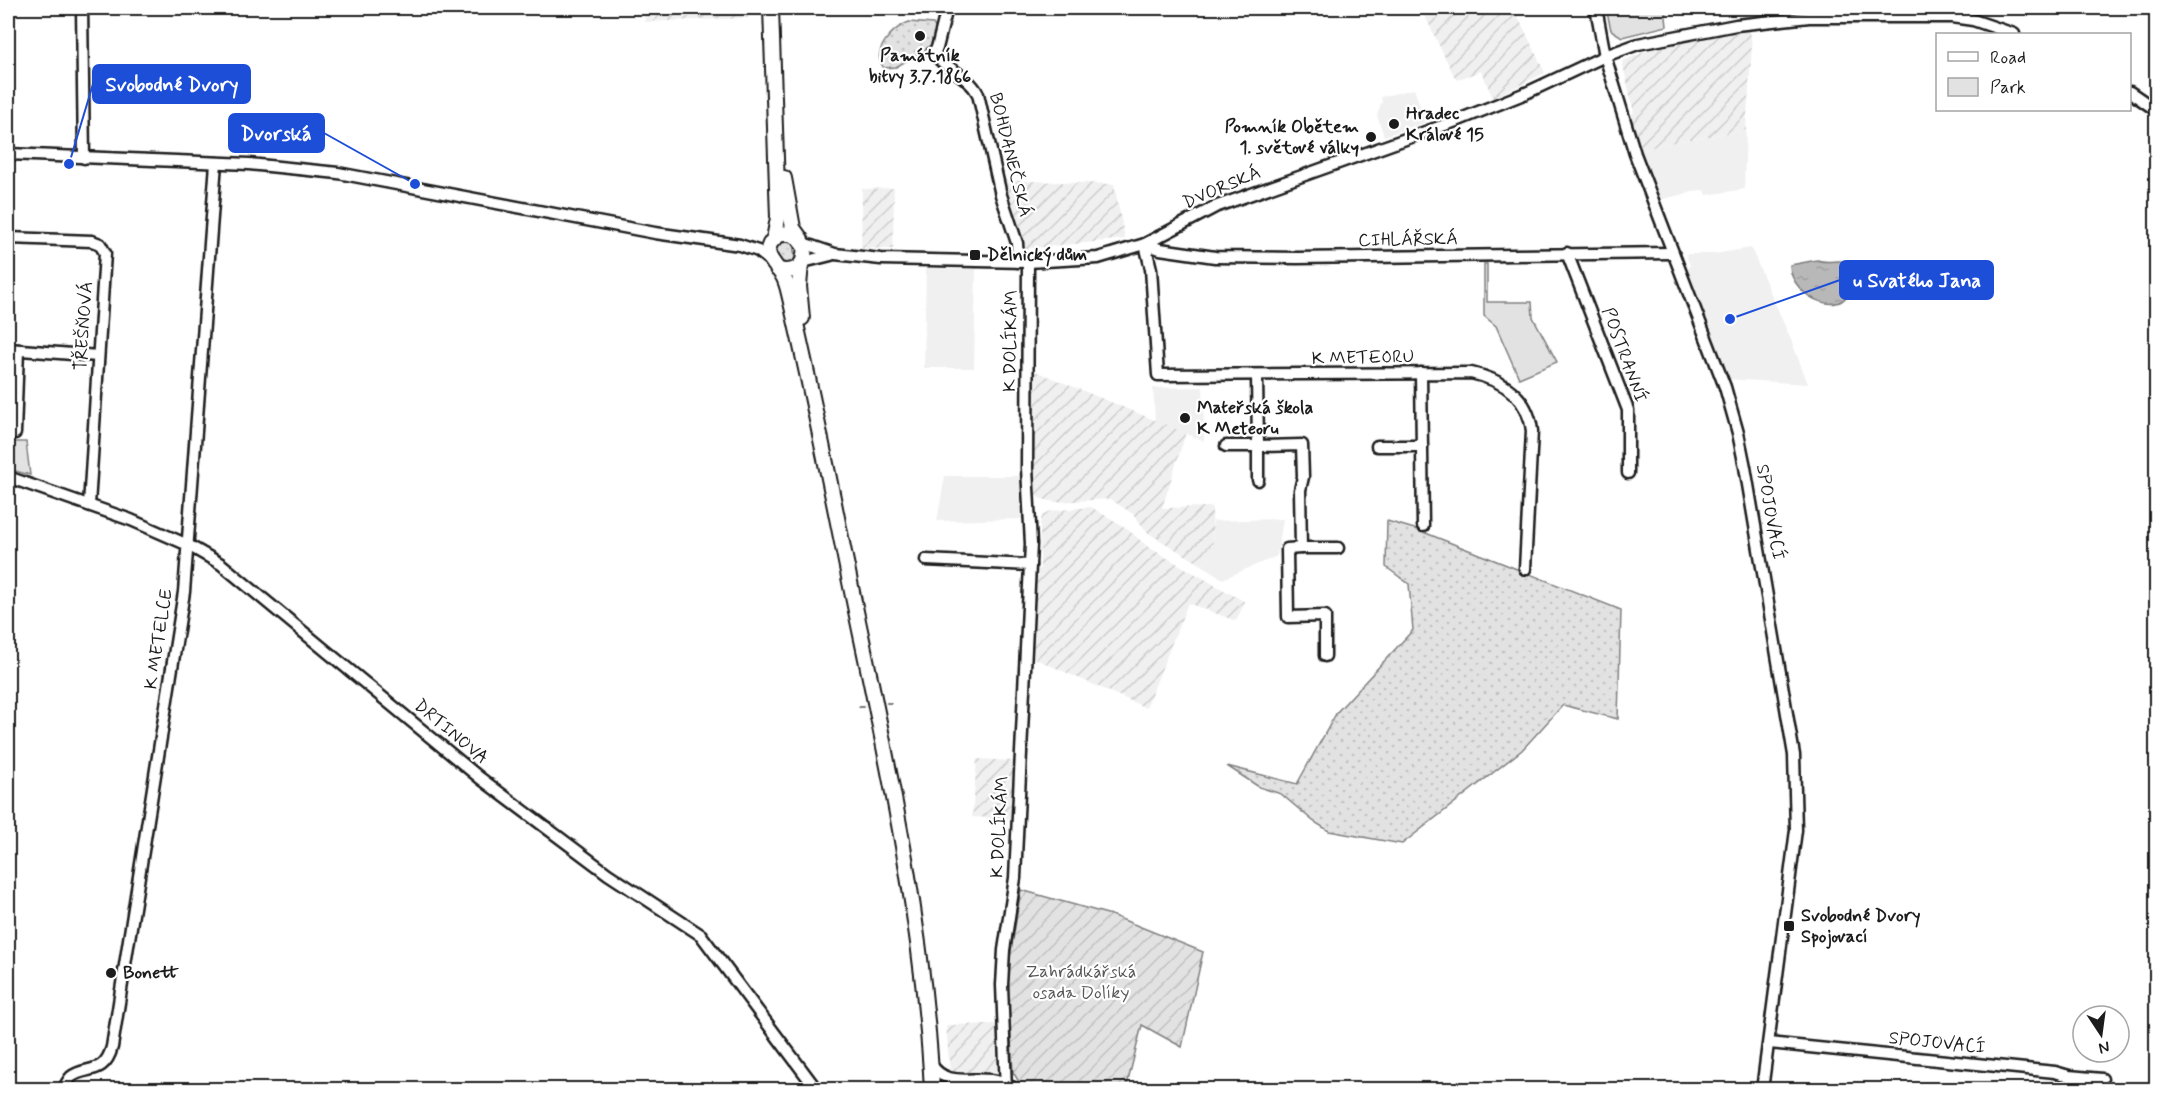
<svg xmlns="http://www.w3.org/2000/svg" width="2164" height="1097" viewBox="0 0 2164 1097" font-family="Mynerve,sans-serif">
<defs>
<pattern id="industrial-furrows" width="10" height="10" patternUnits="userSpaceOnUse" patternTransform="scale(1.5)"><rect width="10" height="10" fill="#f0f0f0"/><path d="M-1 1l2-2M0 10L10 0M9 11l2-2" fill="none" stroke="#cdcdcd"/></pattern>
<pattern id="grass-dots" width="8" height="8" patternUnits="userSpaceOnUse" patternTransform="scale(1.5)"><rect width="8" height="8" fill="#e2e2e2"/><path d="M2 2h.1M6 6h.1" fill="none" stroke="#c1c1c1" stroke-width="1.8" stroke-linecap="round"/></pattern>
<pattern id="garden-furrows" width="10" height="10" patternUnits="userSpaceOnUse" patternTransform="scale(1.5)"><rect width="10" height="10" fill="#e2e2e2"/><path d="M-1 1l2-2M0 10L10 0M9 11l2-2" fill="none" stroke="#c1c1c1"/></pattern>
<pattern id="water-ripples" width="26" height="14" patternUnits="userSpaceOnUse" patternTransform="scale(1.5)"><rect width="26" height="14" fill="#b8b8b8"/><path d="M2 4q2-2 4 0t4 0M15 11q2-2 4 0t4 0" fill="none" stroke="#9e9e9e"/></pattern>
</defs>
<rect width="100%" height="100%" fill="#fff"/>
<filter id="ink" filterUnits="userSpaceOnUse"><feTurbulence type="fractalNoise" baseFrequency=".0167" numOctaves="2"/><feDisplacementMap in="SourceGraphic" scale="12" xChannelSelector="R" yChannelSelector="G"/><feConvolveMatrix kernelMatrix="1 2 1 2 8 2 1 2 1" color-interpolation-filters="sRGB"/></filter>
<g filter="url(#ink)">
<!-- built -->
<g fill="#f0f0f0">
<path d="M1414 89 1426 122 1384 136 1377 115 1382 101 1381 97Z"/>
<path d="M1746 130 1744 189 1707 195 1705 191 1701 190 1659 200 1640 151 1663 144Z"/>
<path d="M1751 248 1791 340 1808 384 1727 379 1686 271 1690 266 1686 254H1714Z"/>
<path d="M926 268 976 269 974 368H924Z"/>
<path d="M1203 387 1204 441 1155 421 1153 388Z"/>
<path d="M945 476H1021L1023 519 937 521Z"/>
<path d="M1283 519 1277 556 1223 579 1202 565 1213 554V521Z"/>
</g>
<!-- industrial -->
<g fill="url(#industrial-furrows)">
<path d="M644 8H748V18L645 22Z"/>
<path d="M1421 8H1514L1545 73 1493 98 1481 71 1456 80Z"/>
<path d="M1750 29 1752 46 1746 130 1663 144 1640 151 1629 115 1634 113 1622 61 1649 50Z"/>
<path d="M1004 180 1114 184 1125 239 1023 249 1014 225Z"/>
<path d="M894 188 893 249 861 248 862 189Z"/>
<path d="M1035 371 1186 433 1162 508 1212 507 1213 554 1202 565 1148 533 1133 514 1110 499 1054 502 1039 498 1035 494 1032 490Z"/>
<path d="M1091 507 1126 528 1148 547 1245 602 1236 621 1188 603 1146 708 1029 656 1032 570 1040 569V522L1043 515 1050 511Z"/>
<path d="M977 759 1014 761 1013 819 972 817Z"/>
<path d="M999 1024 1001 1072 950 1074 946 1025Z"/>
</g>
<!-- grass -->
<g fill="url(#grass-dots)" stroke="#7f7f7f" stroke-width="1.5">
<path d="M909 22 933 24 937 31 933 45 896 67 884 68C870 51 893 28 909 22Z"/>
<path d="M786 240 793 241 795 261C787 265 783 265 776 259L775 248 779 242Z"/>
<path d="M1387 521 1418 530 1621 610 1618 719 1563 705 1522 750 1402 844 1329 831 1313 821 1281 794 1259 787 1227 766 1297 784 1337 712 1413 630 1409 584 1386 567Z"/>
</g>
<!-- park -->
<g fill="#e2e2e2" stroke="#7f7f7f" stroke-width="1.5">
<path d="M1606 8H1665L1667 26 1622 37 1611 30Z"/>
<path d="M1484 264H1487V302H1532L1533 317 1557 362 1519 378 1496 326 1484 316Z"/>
<path d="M8 442H26L30 475 8 469Z"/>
</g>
<!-- garden -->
<path fill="url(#garden-furrows)" stroke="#7f7f7f" stroke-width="1.5" d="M1021 890 1111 915 1203 952 1182 1047 1142 1025 1126 1089 1032 1090 1022 1087 1013 1072 1007 976Z"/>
<!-- water -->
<path fill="url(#water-ripples)" stroke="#7a7a7a" stroke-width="1.5" d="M1817 260C1827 264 1839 259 1845 262 1850 264 1852 273 1852 278 1852 325 1790 299 1790 265Z"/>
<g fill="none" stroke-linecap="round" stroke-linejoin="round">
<!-- stream -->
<g stroke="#7a7a7a" stroke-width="2">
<path d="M887 703H891"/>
<path d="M859 707H863"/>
</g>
<!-- street casing -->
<g stroke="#1c1c1c" stroke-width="15">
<g id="street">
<path d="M82 8 84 158"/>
<path d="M947 8 937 48 933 52C944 69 968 74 978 94L1001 195 1017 243 1018 262"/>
<path d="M1596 8 1605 56 1635 154 1725 387 1738 433 1745 467 1794 755 1796 830 1762 1090"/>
<path d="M2130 92 2156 110"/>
<path d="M8 154 249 164 338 173 655 233 740 245 758 251 769 260"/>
<path d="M8 238 92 241 100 244 105 253 89 505"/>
<path d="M803 243 835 254 881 259 1028 262 1098 258 1145 244 1215 207 1456 121 1526 93 1605 56 1638 44 1736 25 1809 17H1952L1973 20 2014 34"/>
<path d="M1145 244 1151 269 1158 375 1471 373C1503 380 1528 396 1532 431L1525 569"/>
<path d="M1145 244 1160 249 1215 257 1297 258 1672 253"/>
<path d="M1567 253 1628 410V473"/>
<path d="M803 262 831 255"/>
<path d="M8 349 98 356"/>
<path d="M1421 373 1423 526"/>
<path d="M1257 376 1258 446 1302 445 1303 477 1300 490 1301 548H1338"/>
<path d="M15 433 18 350"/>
<path d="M1226 446H1258V480"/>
<path d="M1377 446H1422"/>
<path d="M8 477 131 520 188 545 221 564 480 778 608 874 701 935 817 1090"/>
<path d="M1301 548 1287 549 1288 617 1325 616V656"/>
<path d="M926 560 1030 565"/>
<path d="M1769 1043 2055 1072 2069 1076 2102 1079"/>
<path d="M931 1064C945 1087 969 1077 991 1080 1001 1081 1009 1086 1018 1090"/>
<path d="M63 1090C65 1086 68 1080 71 1077 85 1065 104 1077 112 1047L184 592 216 163"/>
<path d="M1006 1090 1002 985 1004 950 1015 878 1031 544 1027 468 1028 262"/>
</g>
</g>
<!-- secondary casing -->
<g stroke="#1c1c1c" stroke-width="18">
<g id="secondary">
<path d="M771 8 778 218 774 239"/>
<path d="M784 178 793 228 801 239"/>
<path d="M801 264 799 286 802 318"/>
<path d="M777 269C788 273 796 271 803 262L805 247 796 236C789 233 781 232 775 238 759 252 775 264 783 276 787 283 788 290 790 298 815 403 835 510 857 616 890 773 924 929 932 1090"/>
</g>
</g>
<!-- street -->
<use href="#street" stroke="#fff" stroke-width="10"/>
<!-- secondary -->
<use href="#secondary" stroke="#fff" stroke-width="14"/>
</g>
</g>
<!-- markers -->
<g fill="#1c1c1c" stroke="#fff" stroke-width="2">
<circle cx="920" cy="36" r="6"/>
<circle cx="1394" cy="124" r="6"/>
<circle cx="1371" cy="137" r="6"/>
<rect x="969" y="249" width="12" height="12" rx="3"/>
<circle cx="1185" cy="418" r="6"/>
<rect x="1783" y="920" width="12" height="12" rx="3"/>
<circle cx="111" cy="973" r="6"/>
</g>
<g text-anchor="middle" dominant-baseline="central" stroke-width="4.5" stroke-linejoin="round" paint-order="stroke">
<!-- poi labels -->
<g font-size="18" font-weight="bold" fill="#1c1c1c" stroke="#fff" text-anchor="start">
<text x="920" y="56" text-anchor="middle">Památník<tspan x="920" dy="21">bitvy 3.7.1866</tspan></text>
<text x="1406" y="114">Hradec<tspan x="1406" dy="21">Králové 15</tspan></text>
<text x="1359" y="127" text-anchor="end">Pomník Obětem<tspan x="1359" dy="21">1. světové války</tspan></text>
<text x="987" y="255">Dělnický dům</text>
<text x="1197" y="408">Mateřská škola<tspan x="1197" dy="21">K Meteoru</tspan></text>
<text x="1801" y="916">Svobodné Dvory<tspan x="1801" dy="21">Spojovací</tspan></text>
<text x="123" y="973">Bonett</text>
</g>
<!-- street labels -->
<g font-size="18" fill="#1c1c1c" stroke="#fff">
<text transform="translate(1010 155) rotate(76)">BOHDANEČSKÁ</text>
<text transform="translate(1222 188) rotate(-23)">DVORSKÁ</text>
<text transform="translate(1408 240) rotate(-1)">CIHLÁŘSKÁ</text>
<text transform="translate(84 326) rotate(-86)">TŘEŠŇOVÁ</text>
<text transform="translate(1011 341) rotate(-89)">K DOLÍKÁM</text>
<text transform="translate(1624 355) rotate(70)">POSTRANNÍ</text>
<text transform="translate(1363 358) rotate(-1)">K METEORU</text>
<text transform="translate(1770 512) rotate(80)">SPOJOVACÍ</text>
<text transform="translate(159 639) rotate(-81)">K METELCE</text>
<text transform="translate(451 732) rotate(40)">DRTINOVA</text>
<text transform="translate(1000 827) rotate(-87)">K DOLÍKÁM</text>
<text transform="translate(1937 1043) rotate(6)">SPOJOVACÍ</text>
</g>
<!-- park labels -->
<g font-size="18" fill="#575757" stroke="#fff">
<text x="1081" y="972">Zahrádkářská<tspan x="1081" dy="21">osada Dolíky</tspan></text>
</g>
</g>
<!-- callouts -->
<path fill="none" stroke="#1d4ed8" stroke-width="2" d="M69 164L93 84M415 184L324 133M1730 319L1840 280"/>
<g fill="#1d4ed8" stroke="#fff" stroke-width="2">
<circle cx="69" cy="164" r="6"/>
<circle cx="415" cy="184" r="6"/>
<circle cx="1730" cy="319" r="6"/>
</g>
<g fill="#1d4ed8" stroke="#1d4ed8" stroke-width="2">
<rect x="93" y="65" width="157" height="38" rx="6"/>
<rect x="229" y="114" width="95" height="38" rx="6"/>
<rect x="1840" y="261" width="153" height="38" rx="6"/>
</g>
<g font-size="20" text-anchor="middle" font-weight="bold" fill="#fff">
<text x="172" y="91">Svobodné Dvory</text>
<text x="276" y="140">Dvorská</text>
<text x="1917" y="287">u Svatého Jana</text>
</g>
<!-- margin -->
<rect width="2164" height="1097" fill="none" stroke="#fff" stroke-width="30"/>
<rect x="15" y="15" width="2134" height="1067" fill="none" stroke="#1c1c1c" stroke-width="2" filter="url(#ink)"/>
<!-- legend -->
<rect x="1936" y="33" width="195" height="78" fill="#ffffff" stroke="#a4a4a4" stroke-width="1.5"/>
<rect x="1948" y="52" width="30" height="9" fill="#ffffff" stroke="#a4a4a4" stroke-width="1.5"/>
<text x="1990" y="63" font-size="18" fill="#1c1c1c">Road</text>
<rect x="1948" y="78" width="30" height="18" fill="#e2e2e2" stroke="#a4a4a4" stroke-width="1.5"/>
<text x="1990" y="93" font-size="18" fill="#1c1c1c">Park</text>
<!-- north arrow -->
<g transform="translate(2101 1034) rotate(167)"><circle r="28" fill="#ffffff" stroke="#a4a4a4" stroke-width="1.5"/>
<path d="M0-4.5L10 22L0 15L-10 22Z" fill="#1c1c1c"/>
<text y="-9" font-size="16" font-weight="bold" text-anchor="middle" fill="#1c1c1c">N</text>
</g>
</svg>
